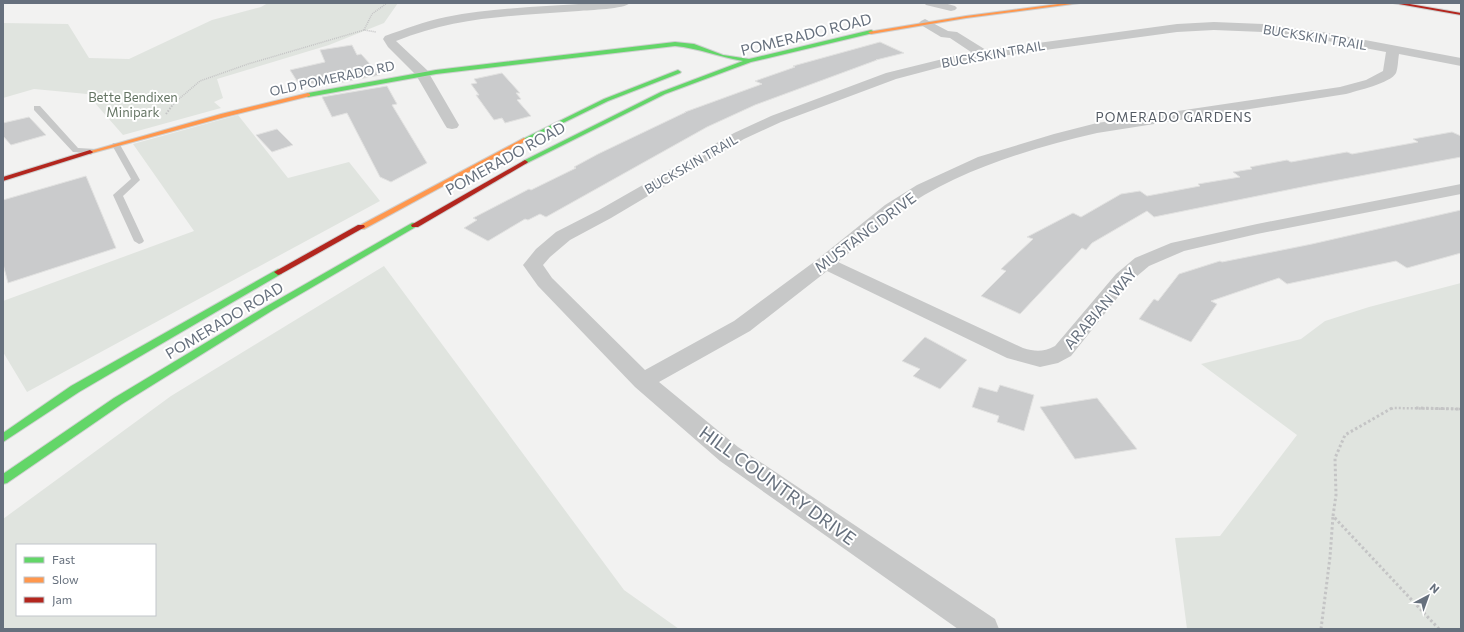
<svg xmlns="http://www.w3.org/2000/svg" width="1464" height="632" viewBox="0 0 1464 632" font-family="Commissioner,sans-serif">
<rect width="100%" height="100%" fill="#f2f2f1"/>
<!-- green -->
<g fill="#e0e4df" fill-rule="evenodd">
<path d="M268 3H398L384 23 329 45 217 79 223 98 214 102 221 108 123 135 87 94 34 89 3 98V23L68 24 89 58 129 59 212 20 261 7Z"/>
<path d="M238 115 288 178 349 162 380 201 27 392 3 352V301L194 231 133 144Z"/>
<path d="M384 266 624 590 679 629H3V519L171 396ZM17 545H155V615H17Z"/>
<path d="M1461 283V629H1187L1175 538 1220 536 1297 435 1201 364 1301 339 1325 321 1369 307Z"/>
</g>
<!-- building -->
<g fill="#cacbcc" stroke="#e2e2e1">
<path d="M880 42 904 53 876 60H877L755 105 707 127 546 217 540 214 528 220 525 219 488 241 464 228 477 220 473 218 529 189 531 190 576 168 574 167 598 154 686 112H685L762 84 755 81 795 67 793 66Z"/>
<path d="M352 45 357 55 361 54 380 75 317 87 315 83 300 86 290 70 325 62 320 50Z"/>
<path d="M502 73 520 93H516L521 99 517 100 531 116 505 123 502 118 494 120 476 95H479L471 84 477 83 474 79Z"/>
<path d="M387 86 397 104 392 105 427 163 391 182 380 177 347 113 332 117 322 97Z"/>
<path d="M29 117 46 135 11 145 3 136V123Z"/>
<path d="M277 129 293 145 272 152 256 135Z"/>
<path d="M1452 132 1461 136V157L1317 184 1154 217 1147 211 1092 243 1086 250 1082 248 1020 314 981 296 1006 271 1001 269 1033 239 1027 237 1073 213 1081 217 1121 194 1140 191 1147 196 1200 186 1198 184 1240 177 1233 172 1252 169 1250 167 1287 160 1291 162 1347 152 1352 154 1418 142 1413 139Z"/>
<path d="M86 176 116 248 8 283 3 264V200Z"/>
<path d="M1461 210V253L1407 268 1396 261 1287 284 1279 278 1211 301 1217 304 1191 342 1139 319 1154 299 1158 301 1179 274 1220 261 1222 262 1312 244Z"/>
<path d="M925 337 967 360 940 389 913 376 920 369 902 361Z"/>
<path d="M1000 385 1034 395 1024 431 997 422 999 416 972 407 979 387 997 392Z"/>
<path d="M1097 398 1137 449 1075 459 1040 407Z"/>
</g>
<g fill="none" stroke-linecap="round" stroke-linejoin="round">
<!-- fast casing -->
<g stroke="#cfd0d0" stroke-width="2">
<g id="fast">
<path d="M871 30 873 31V33L751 62 665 94 525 164 522 162 523 161 661 92 743 61C719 57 698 48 675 46L436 74 308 97 305 95 308 93 436 70 675 42 694 44 723 55 749 59Z"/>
<path d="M678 70 681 72 680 73 608 101 526 141 524 142 521 140 604 99Z"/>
<path d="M412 223H418L419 225 273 310 122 404 7 483 3 484V474L114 398 267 306Z"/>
<path d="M278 269 282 272 281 274 79 392 3 442V433L71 386Z"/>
</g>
</g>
<!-- slow casing -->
<g stroke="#cfd0d0" stroke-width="2">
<g id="slow">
<path d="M1066 3H1080L966 18 871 34 868 32 966 16Z"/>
<path d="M308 93 310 94V96L225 117 92 153 90 154 87 152 221 114Z"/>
<path d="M524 138 527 140 526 141 364 229H358L357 227Z"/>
</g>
</g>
<!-- jam casing -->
<g stroke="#cfd0d0" stroke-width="2">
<g id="jam">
<path d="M1393 3H1404L1461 13V15Z"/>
<path d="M90 150 93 152 92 153 3 181V177Z"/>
<path d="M525 160 528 162 527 163 418 227H412L411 225Z"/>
<path d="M358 225H364L365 227 281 274 278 275 274 272Z"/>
</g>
</g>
<!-- path-far3 -->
<g stroke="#c4c4c5" stroke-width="1.5" stroke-dasharray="1 1" stroke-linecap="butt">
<path d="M364 30 372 14 387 3"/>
<path d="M173 104 200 81 248 64 364 30 376 32"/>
</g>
<!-- path-far2 -->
<path stroke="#c4c4c5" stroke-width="2" stroke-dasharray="1.5 1.5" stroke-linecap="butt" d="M166 114 174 103"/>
<!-- path-far1 -->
<path stroke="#c4c4c5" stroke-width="2.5" stroke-dasharray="2 2" stroke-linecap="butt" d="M1391 409 1393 408 1461 409"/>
<!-- path -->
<g stroke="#c4c4c5" stroke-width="3" stroke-dasharray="2.5 2.5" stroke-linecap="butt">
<path d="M1392 408 1345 435 1335 458 1336 495 1333 516 1439 629"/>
<path d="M1416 408 1461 409"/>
<path d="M1321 629 1330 557 1333 516"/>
</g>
<!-- lane -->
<g fill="#c7c8c8" fill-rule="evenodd">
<path d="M34 106H40L78 148 96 149 97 151 96 153 73 152 34 110Z"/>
<path d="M113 143H119L140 180 123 196 144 241 142 243 139 244 134 241 113 195 131 179 112 145Z"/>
</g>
<!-- street -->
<g fill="#c7c8c8" fill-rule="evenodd">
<path d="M593 3H630C625 9 589 10 579 11 514 16 458 16 396 41L427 70 459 125 457 128 452 129 447 128 445 125 416 75 388 47 383 39 385 36C405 29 425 21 446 17 495 7 544 7 593 3Z"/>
<path d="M924 3H944L955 6 957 8 955 10 951 11 926 5Z"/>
<path d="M925 19 948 31 957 32 986 50 1177 24 1214 22 1263 24 1317 31 1461 58V66L1399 54C1398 60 1398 68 1396 73 1391 83 1356 91 1346 94L1097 133C1029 149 954 171 897 213 877 228 858 246 838 262L1023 348C1036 352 1043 352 1055 346L1116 274 1135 258 1171 243 1257 224 1461 184V194L1257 234 1184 251 1149 266 1130 282 1071 356 1058 363 1040 367 1007 358 827 271 750 331 659 382 738 447 995 619 999 629H958L720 461 635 387 538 286 523 265 536 249 556 232 599 210 734 133 771 116 886 73 971 52 950 38 941 37 921 25 919 23 921 21ZM1214 30 1263 32 1317 39 1386 52 1383 71 1366 80 1340 87 1097 123 1054 134 978 157 917 185 885 205 818 259 734 321 645 370 552 278 543 265 550 257 570 240 611 218 744 139 781 122 896 79 964 61 1177 32Z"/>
</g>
<!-- fast -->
<use href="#fast" fill="#63d668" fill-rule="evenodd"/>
<!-- slow -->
<use href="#slow" fill="#ff974d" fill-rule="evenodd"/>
<!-- jam -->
<use href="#jam" fill="#b3261e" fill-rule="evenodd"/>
</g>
<g text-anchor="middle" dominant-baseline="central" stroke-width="4" stroke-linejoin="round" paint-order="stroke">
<!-- far-street labels -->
<g font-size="13" fill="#66707d" stroke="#fff">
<text transform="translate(1315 37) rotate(9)">BUCKSKIN TRAIL</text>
<text transform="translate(993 54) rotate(-10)">BUCKSKIN TRAIL</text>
<text transform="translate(332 78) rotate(-12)">OLD POMERADO RD</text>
<text transform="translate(691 164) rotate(-30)">BUCKSKIN TRAIL</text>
</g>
<!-- far-park labels -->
<g font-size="13" fill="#657564" stroke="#fff">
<text x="133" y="97">Bette Bendixen<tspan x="133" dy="15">Minipark</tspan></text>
</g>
<!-- far-neighbourhood labels -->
<g font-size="13" letter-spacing="1" fill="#535a63" stroke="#fff">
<text x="1174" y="117">POMERADO GARDENS</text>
</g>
<!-- street labels -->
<g font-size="15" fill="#66707d" stroke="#fff">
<text transform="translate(806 34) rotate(-14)">POMERADO ROAD</text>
<text transform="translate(505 158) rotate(-29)">POMERADO ROAD</text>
<text transform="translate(865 232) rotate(-37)">MUSTANG DRIVE</text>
<text transform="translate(1100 308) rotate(-49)">ARABIAN WAY</text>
<text transform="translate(224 320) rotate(-31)">POMERADO ROAD</text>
</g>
<!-- near-street labels -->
<g font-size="18" fill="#66707d" stroke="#fff">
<text transform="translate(778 485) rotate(36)">HILL COUNTRY DRIVE</text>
</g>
</g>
<!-- border -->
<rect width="1464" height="632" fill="none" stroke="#66707d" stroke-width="8"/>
<!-- legend -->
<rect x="16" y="544" width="140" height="72" fill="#ffffff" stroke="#c2c6cb"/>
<rect x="24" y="557" width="20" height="6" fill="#63d668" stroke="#c2c6cb"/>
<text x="52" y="564" font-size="12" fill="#66707d">Fast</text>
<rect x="24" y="577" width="20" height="6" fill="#ff974d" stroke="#c2c6cb"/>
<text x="52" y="584" font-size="12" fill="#66707d">Slow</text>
<rect x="24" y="597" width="20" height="6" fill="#b3261e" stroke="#c2c6cb"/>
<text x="52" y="604" font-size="12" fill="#66707d">Jam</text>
<!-- north arrow -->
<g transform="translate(1428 596) rotate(41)" stroke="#ffffff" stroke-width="3" paint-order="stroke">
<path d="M0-3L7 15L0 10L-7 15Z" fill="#66707d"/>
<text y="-6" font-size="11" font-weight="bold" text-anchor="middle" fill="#66707d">N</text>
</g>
</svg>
